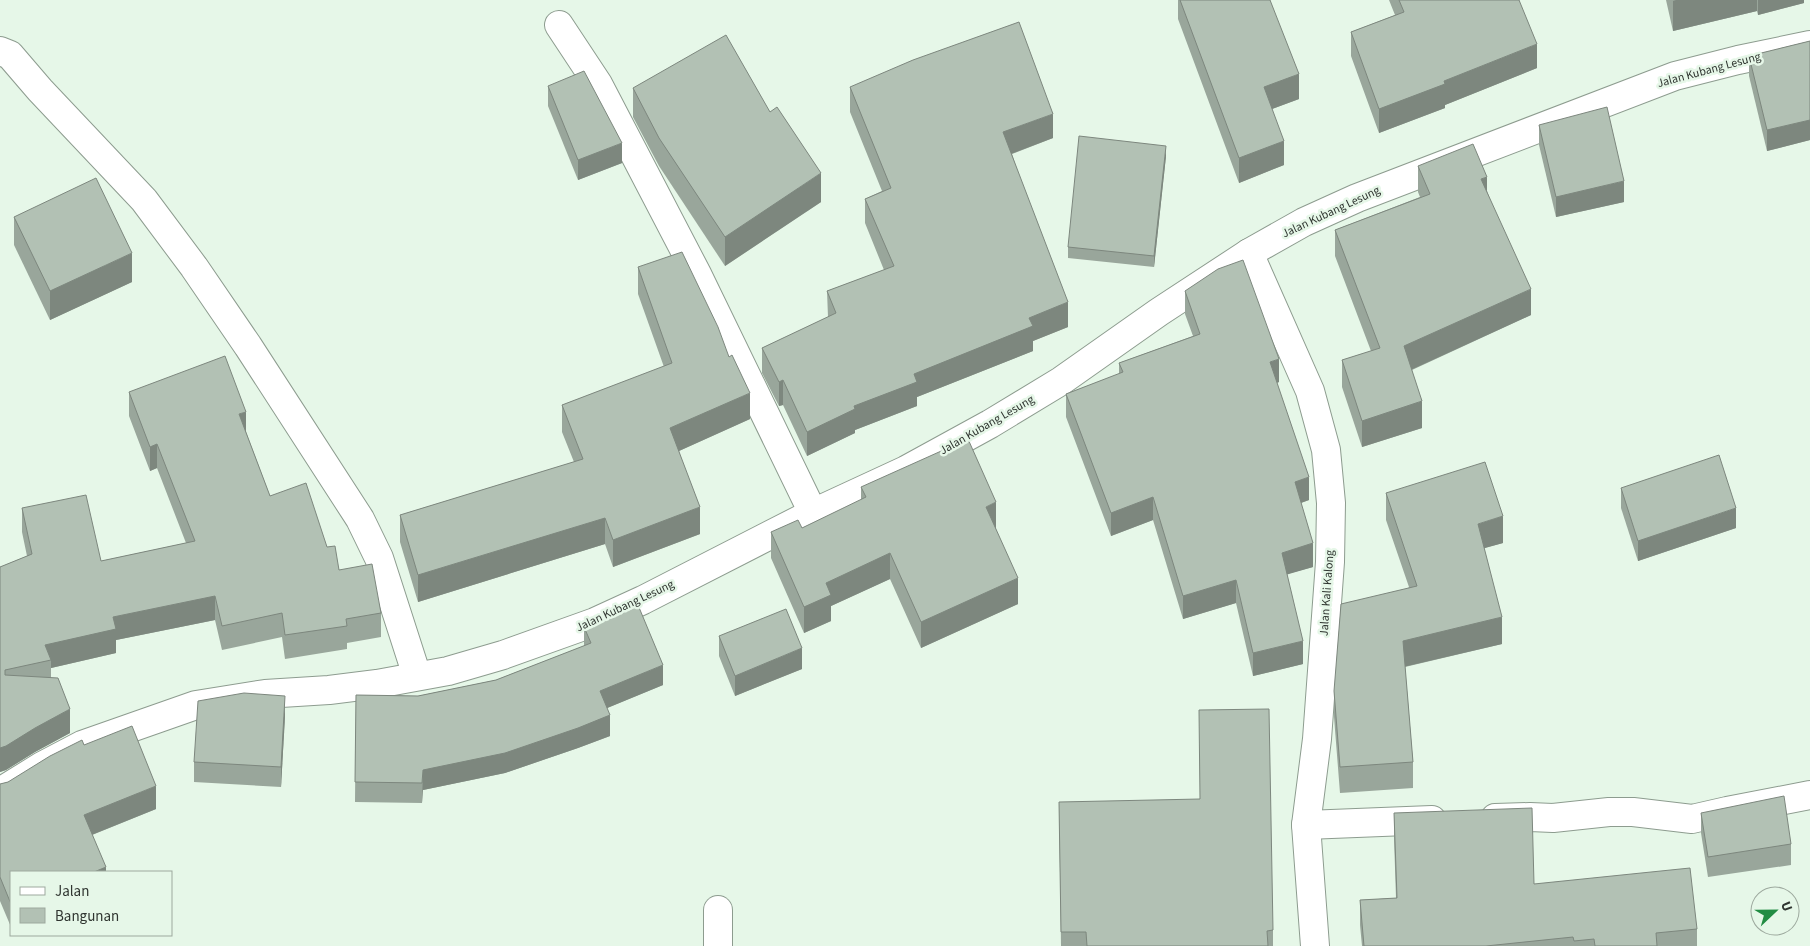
<svg xmlns="http://www.w3.org/2000/svg" width="1810" height="946" viewBox="0 0 1810 946" font-family="'Source Sans 3',sans-serif">
<rect width="100%" height="100%" fill="#e6f7e8"/>
<g fill="none" stroke-linecap="round" stroke-linejoin="round">
<!-- minor casing -->
<g stroke="#8d9c8f" stroke-width="30">
<g id="minor">
<path d="M559 25 598 84 698 276 813 513"/>
<path d="M0 51 10 55 40 90 144 200 194 267 248 346 360 519 379 558 417 676"/>
<path d="M1249 253 1310 391 1326 450 1331 503 1330 562 1317 739 1306 825 1315 946"/>
<path d="M1495 818 1530 817 1553 818 1609 812H1633L1692 819 1727 811 1810 795"/>
<path d="M1306 825 1432 820"/>
<path d="M718 946V910"/>
</g>
</g>
<!-- tertiary casing -->
<g stroke="#8d9c8f" stroke-width="30">
<path id="tertiary" d="M0 792 42 766 82 745 196 705 265 694 329 690 377 684 448 671 503 655 595 622 643 600 813 513 906 470 990 424 1061 381 1159 312 1249 253 1304 222 1357 198 1675 76 1738 60 1810 45"/>
</g>
<!-- minor -->
<use href="#minor" stroke="#fff" stroke-width="28"/>
<!-- tertiary -->
<use href="#tertiary" stroke="#fff" stroke-width="28"/>
</g>
<!-- wall -->
<g fill="#99a69b">
<path d="M1178 0H1270L1299 99 1272 109 1284 165 1239 183 1178 19Z"/>
<path d="M1389 0H1519L1537 68 1445 105V108L1379 133 1351 56V32L1395 15Z"/>
<path d="M1666 0H1804V3L1758 15 1757 11 1673 31Z"/>
<path d="M1810 41V140L1767 151 1749 76V56Z"/>
<path d="M548 86 622 163 578 180 548 106Z"/>
<path d="M850 87 1053 138 1012 154 1068 327 1033 341V351L917 397V406L855 430V433L807 456 783 405 779 406 762 373V348L828 317 827 291 884 270 865 223V199L882 191 850 112Z"/>
<path d="M633 88 821 202 725 266 659 166 633 117Z"/>
<path d="M1539 125 1624 202 1556 217 1539 145Z"/>
<path d="M1166 156 1154 267 1068 258V247Z"/>
<path d="M1418 166 1487 191 1531 315 1412 370 1422 428 1362 447 1342 387V360L1371 351 1335 256V230L1420 197 1418 192Z"/>
<path d="M14 217 132 282 50 320 14 245Z"/>
<path d="M638 267 750 419 679 451 700 534 613 567 605 544 418 602 400 542V515L574 462 562 432V405L664 367 638 294Z"/>
<path d="M1185 291 1279 382 1277 383 1309 500 1301 503 1313 567 1287 574 1303 664 1253 676 1236 603 1183 619 1153 520 1111 536 1066 417V394L1119 374V363L1193 336 1185 314Z"/>
<path d="M129 392 246 432 270 496 327 547 339 570 381 613V637L347 643V649L285 659 282 637 222 650 215 620 116 640V653L51 668V678L70 733 35 752 6 770 0 772V567L27 556 22 532V508L101 561 186 543 157 468 150 471 129 416Z"/>
<path d="M861 487 996 529 1018 604 921 648 890 579 831 606V621L804 633 771 558V532L802 528 861 500Z"/>
<path d="M1621 488 1736 528 1638 561 1621 508Z"/>
<path d="M1386 493 1503 543 1484 548 1502 644 1405 667 1413 762V788L1340 793 1334 717V691L1409 587 1386 520Z"/>
<path d="M584 627 663 685 607 708 610 736 578 748 505 773 423 790 422 803 355 802 356 695 418 696 496 680 584 646Z"/>
<path d="M719 636 802 669 735 696 719 656Z"/>
<path d="M285 716 281 787 194 782V762Z"/>
<path d="M84 745 156 809 92 835 106 872H11V927L0 901V784L8 782Z"/>
<path d="M1059 802 1273 930V946H1061Z"/>
<path d="M1394 813 1534 884 1697 929V946H1362L1360 925V900L1396 898 1394 838Z"/>
<path d="M1701 813 1791 844V865L1708 877 1701 833Z"/>
</g>
<!-- shaded-wall -->
<g fill="#7d877e">
<path d="M1676 0H1757V11L1673 31V1Z"/>
<path d="M1758 0H1804V3L1758 15Z"/>
<path d="M1537 44V68L1445 105V108L1379 133V109L1444 81Z"/>
<path d="M1299 74V99L1264 112V87Z"/>
<path d="M1053 114V138L1003 157V132Z"/>
<path d="M1810 120V140L1767 151V130Z"/>
<path d="M1284 141V165L1239 183V158Z"/>
<path d="M622 143V163L578 180V160Z"/>
<path d="M1166 146V156L1154 267V256Z"/>
<path d="M821 173V202L725 266V237Z"/>
<path d="M1487 177V204L1481 179Z"/>
<path d="M1624 181V202L1556 217V197Z"/>
<path d="M132 253V282L50 320V291Z"/>
<path d="M1531 289V315L1404 373V346Z"/>
<path d="M1068 302V327L1033 341V351L917 397V406L855 430V433L807 456V432L914 374 1029 318Z"/>
<path d="M1279 359V382L1270 385V362Z"/>
<path d="M783 380V405L779 406V382Z"/>
<path d="M750 393V419L670 455V428Z"/>
<path d="M1422 401V428L1362 447V421Z"/>
<path d="M246 412V436L239 414Z"/>
<path d="M157 444V468L150 471V447Z"/>
<path d="M1309 477V500L1295 505V482Z"/>
<path d="M1153 497V520L1111 536V513Z"/>
<path d="M996 502V529L986 533V507Z"/>
<path d="M700 507V534L613 567V540Z"/>
<path d="M1736 508V528L1638 561V541Z"/>
<path d="M1503 516V543L1478 550V524Z"/>
<path d="M605 518V544L418 602V575Z"/>
<path d="M1313 543V567L1282 576V553Z"/>
<path d="M890 553V579L831 606V621L804 633V607L826 583Z"/>
<path d="M1018 578V604L921 648V622Z"/>
<path d="M1236 580V603L1183 619V596Z"/>
<path d="M215 596V620L116 640V653L51 668V660L45 645 113 617Z"/>
<path d="M1502 617V644L1403 667V641Z"/>
<path d="M1303 641V664L1253 676V653Z"/>
<path d="M802 648V669L735 696V676Z"/>
<path d="M663 665V685L600 711V691Z"/>
<path d="M285 696V716L281 787V767Z"/>
<path d="M70 709V733L35 752 6 770 0 772V748L35 728Z"/>
<path d="M610 715V736L578 748 505 773 423 790 422 803 423 770Z"/>
<path d="M156 786V809L84 838V815Z"/>
<path d="M106 867V872H94Z"/>
</g>
<!-- building -->
<g fill="#b2c1b4" stroke="#7d877e">
<path d="M1180 0H1270L1299 74 1264 87 1284 141 1239 158Z"/>
<path d="M1399 0H1519L1537 44 1444 81 1445 84 1379 109 1351 32 1404 12Z"/>
<path d="M1019 22 1053 114 1003 132 1068 302 1029 318 1033 326 914 374 917 382 854 406 855 409 807 432 783 380 779 382 762 348 836 313 827 291 894 266 865 199 891 188 850 87 913 60Z"/>
<path d="M726 35 770 112 777 107 821 173 725 237 659 138 633 88Z"/>
<path d="M1810 41V120L1767 130 1749 56Z"/>
<path d="M584 71 622 143 578 160 548 86Z"/>
<path d="M1607 107 1624 181 1556 197 1539 125Z"/>
<path d="M1079 136 1166 146 1154 256 1068 247Z"/>
<path d="M1473 144 1487 177 1481 179 1531 289 1404 346 1422 401 1362 421 1342 360 1380 348 1335 230 1430 194 1418 166Z"/>
<path d="M96 178 132 253 50 291 14 217Z"/>
<path d="M682 252 718 327 729 357 732 355 750 393 670 428 700 507 613 540 605 518 418 575 400 515 583 459 562 405 672 363 638 267Z"/>
<path d="M1243 260 1279 359 1270 362 1309 477 1295 482 1313 543 1282 553 1303 641 1253 653 1236 580 1183 596 1153 497 1111 513 1066 394 1123 372 1119 363 1200 334 1185 291 1218 269Z"/>
<path d="M225 356 246 412 239 414 270 496 306 483 327 547 335 546 339 570 372 564 381 613 346 619 347 626 285 635 282 613 222 626 215 596 113 617 116 629 45 645 51 660 5 670V675L58 678 70 709 35 728 6 746 0 748V567L32 554 22 508 86 495 101 561 195 541 157 444 150 447 129 392Z"/>
<path d="M968 439 996 502 986 507 1018 578 921 622 890 553 826 583 831 595 804 607 771 532 798 520 802 528 866 497 861 487Z"/>
<path d="M1719 455 1736 508 1638 541 1621 488Z"/>
<path d="M1485 462 1503 516 1478 524 1502 617 1403 641 1413 762 1340 767 1334 691 1341 604 1417 586 1386 493Z"/>
<path d="M638 605 663 665 600 691 610 715 578 728 505 753 423 770 422 783 355 782 356 695 418 696 496 680 591 643 584 627Z"/>
<path d="M786 609 802 648 735 676 719 636Z"/>
<path d="M244 693 285 696 281 767 194 762 198 701Z"/>
<path d="M1269 709 1273 930 1267 931 1268 946H1087L1086 932H1061L1059 802 1200 799 1199 710Z"/>
<path d="M132 726 156 786 84 815 106 867 94 872H11V904L0 877V784L8 782 50 756 82 740 84 745Z"/>
<path d="M1784 796 1791 844 1708 857 1701 813Z"/>
<path d="M1532 808 1534 884 1690 868 1697 929 1656 933 1657 946H1595L1594 939 1574 941 1573 937 1486 946H1364L1360 900 1397 898 1394 813Z"/>
</g>
<g text-anchor="middle" dominant-baseline="central" stroke-width="5" stroke-linejoin="round" paint-order="stroke">
<!-- street labels -->
<g font-size="12" fill="#2f3530" stroke="#e6f7e8">
<text transform="translate(1709 70) rotate(-15)">Jalan Kubang Lesung</text>
<text transform="translate(1331 212) rotate(-25)">Jalan Kubang Lesung</text>
<text transform="translate(987 425) rotate(-30)">Jalan Kubang Lesung</text>
<text transform="translate(1327 593) rotate(-86)">Jalan Kali Kalong</text>
<text transform="translate(625 606) rotate(-25)">Jalan Kubang Lesung</text>
</g>
</g>
<!-- legend -->
<rect x="10" y="871" width="162" height="65" fill="#e6f7e8" stroke="#9da99e"/>
<rect x="20" y="887" width="25" height="8" fill="#ffffff" stroke="#9da99e"/>
<text x="55" y="896" font-size="15" fill="#2f3530">Jalan</text>
<rect x="20" y="908" width="25" height="15" fill="#b2c1b4" stroke="#9da99e"/>
<text x="55" y="921" font-size="15" fill="#2f3530">Bangunan</text>
<!-- north arrow -->
<g transform="translate(1775 911) rotate(68)"><circle r="24" fill="#e6f7e8" stroke="#9da99e"/>
<path d="M0-4L9 19L0 12L-9 19Z" fill="#228c43"/>
<text y="-8" font-size="14" font-weight="bold" text-anchor="middle" fill="#2f3530">U</text>
</g>
</svg>
